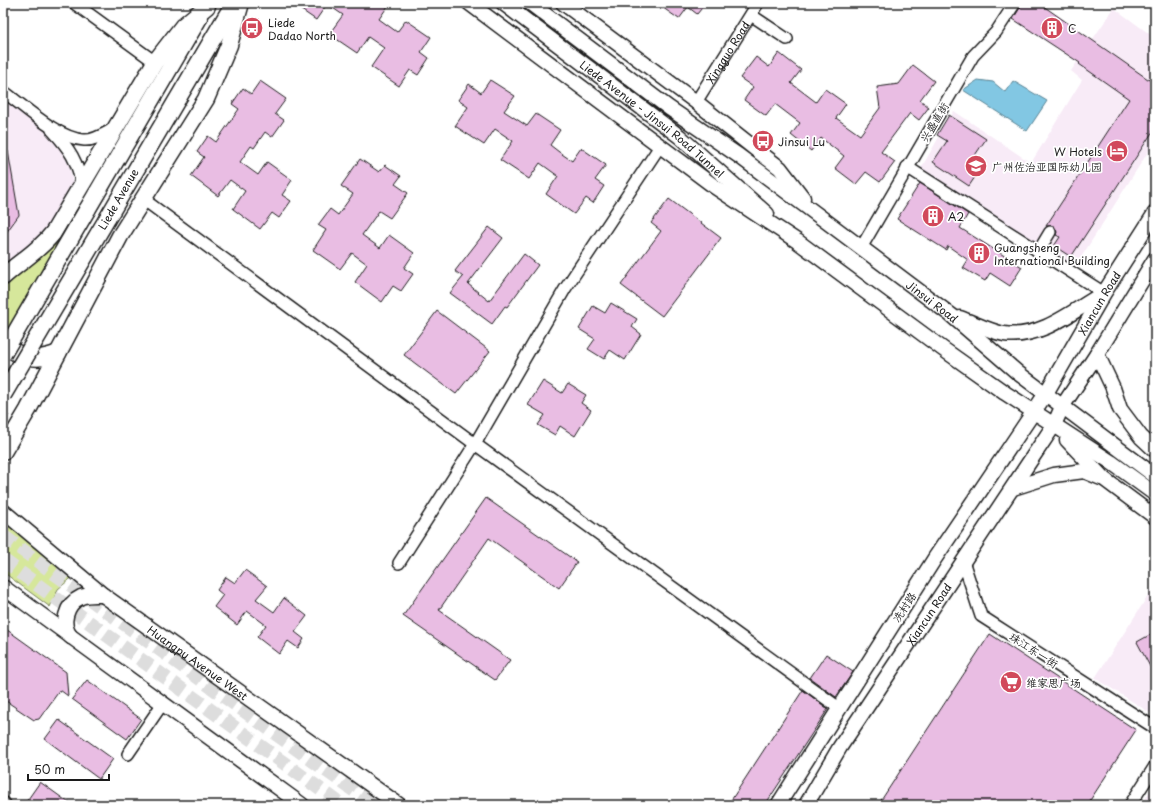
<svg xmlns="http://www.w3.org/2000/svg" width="1158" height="808" viewBox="0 0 1158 808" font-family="'Playpen Sans','LXGW WenKai TC',sans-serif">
<rect width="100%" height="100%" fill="#fff"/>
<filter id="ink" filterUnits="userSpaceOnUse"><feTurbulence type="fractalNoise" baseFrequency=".025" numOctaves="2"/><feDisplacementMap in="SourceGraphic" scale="8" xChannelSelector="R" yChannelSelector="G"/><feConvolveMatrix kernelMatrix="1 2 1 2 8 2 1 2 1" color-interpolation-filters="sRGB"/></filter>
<g filter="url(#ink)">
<!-- built -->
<g fill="#f8ebf7">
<path d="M1114 8 1155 38V141L1068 278 991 228 996 220 920 170 954 111 1031 163 1082 80 1071 71Z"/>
<path d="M3 98 47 132 69 162 73 185 49 229 12 263 3 265Z"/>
<path d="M1155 585V716L1095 678Z"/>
<path d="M1155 783V805H1141L1155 784Z"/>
</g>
<!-- green -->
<g fill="#d6e79b" stroke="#79825c">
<path d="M71 230 3 344V275L36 260Z"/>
<path d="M3 522 75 575 58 589 50 607 3 572Z"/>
</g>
<!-- water -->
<path fill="#82c7e3" stroke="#598393" d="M978 80 993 82 1005 92 1013 81 1047 101 1027 131 963 90Z"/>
<!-- building -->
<g fill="#e9bde3" stroke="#1c1c1c">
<path d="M291 3H390L379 19 397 32 406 20 431 37 421 52 429 58 418 75 410 70 399 86 371 67 384 48 368 37 357 53 329 34 343 15 327 4 316 20Z"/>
<path d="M656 3H706L697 14 688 7 679 19Z"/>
<path d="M1023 3H1039L1155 84V128L1071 257 1054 246 1060 237 1056 235 1057 232 1054 226H1046L1129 99 1079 64 1080 63 1013 19Z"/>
<path d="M779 53 801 70 791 83 816 102 825 89 846 104 836 118 860 135 880 108 877 87 899 84 913 65 934 81 920 100 929 107 919 120 910 113 881 152 895 162 880 182 866 172 856 184 835 168 844 156 821 138 811 151 791 135 800 123 775 104 766 116 744 100 753 87 740 78 756 57 769 67Z"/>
<path d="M490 80 515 96 504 111 527 126 536 114 560 130 550 145 559 152 572 161 581 148 606 165 595 180 604 186 593 203 586 198 574 214 546 194 558 176 540 163 529 179 500 160 513 141 495 129 484 145 455 126 468 107 458 100 469 84 481 93Z"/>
<path d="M260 81 286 99 275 114 284 120 272 137 265 132 254 148 251 146 240 162 258 175 267 162 292 180 282 195 291 201 279 218 272 213 260 229 233 209 245 191 230 180 218 196 191 176 204 157 197 152 208 136 216 142 239 109 232 104 243 88 251 94Z"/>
<path d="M949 115 986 139 971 161 981 168 969 186 933 162 947 141 937 135Z"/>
<path d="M8 151 19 215 3 237V152Z"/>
<path d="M360 159 379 172 385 165 401 176 395 184 408 193 390 218 379 211 362 235 380 248 389 235 414 253 404 268 413 274 401 291 393 286 382 302 355 282 367 264 352 253 340 269 313 250 326 230 318 225 330 209 338 215 353 194 341 186Z"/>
<path d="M920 183 968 214 960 228 1022 267 1010 286 990 273 985 281 963 268 968 260 948 246 946 250 897 219Z"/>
<path d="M669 199 721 238 662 316 621 285 661 231 651 223Z"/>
<path d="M489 227 503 238 468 284 489 301 524 254 538 265 507 307 505 306 492 324 450 293 463 277 455 271Z"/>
<path d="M611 303 637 319 632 327 641 334 625 360 610 350 604 359 588 349 595 339 579 329 593 306 605 313Z"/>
<path d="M437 311 490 351 456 394 404 355Z"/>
<path d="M543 381 562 393 568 384 586 395 581 403 591 410 575 436 560 426 555 435 538 425 545 415 528 405Z"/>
<path d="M486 498 577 562 559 588 489 538 439 610 510 660 495 680 403 616Z"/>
<path d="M245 570 267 586 256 599 274 612 284 598 307 616 295 632 304 639 298 648 288 641 279 654 257 637 266 625 247 611 237 625 214 607 223 595 217 590 226 577 235 583Z"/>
<path d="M3 627 66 672 68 696 60 690 39 719 34 720 3 699Z"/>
<path d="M1155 632V676L1137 642Z"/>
<path d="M990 634 1136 730 1087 805H878Z"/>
<path d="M826 654 853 672 836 697 810 678Z"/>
<path d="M87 680 141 719 127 739 72 699Z"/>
<path d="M803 690 828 709 765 805H728Z"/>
<path d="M59 720 113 759 99 779 45 739Z"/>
<path d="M40 782 72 805H30L26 802Z"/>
</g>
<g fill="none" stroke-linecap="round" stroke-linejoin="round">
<!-- major-tunnel -->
<g stroke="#ddd" stroke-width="14" stroke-dasharray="14 7" stroke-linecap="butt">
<path d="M3 536 374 805"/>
<path d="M3 560 342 805"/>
</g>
<!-- minor casing -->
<g stroke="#1c1c1c" stroke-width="14">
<g id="minor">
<path d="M74 3 155 62"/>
<path d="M751 15 787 39"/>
<path d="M3 91C24 106 58 139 84 140 95 141 105 133 115 128"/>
<path id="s1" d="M696 102 758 3"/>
<path d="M52 130C68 147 80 163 81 187"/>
<path d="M907 167 1104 293"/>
<path d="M143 199 475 444 839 708"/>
<path d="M861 248 973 56 996 32 1015 3"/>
<path d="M1038 252 1050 232"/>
<path d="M963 561 981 616 1155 728"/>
<path d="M399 563 475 444 565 289 660 146"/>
<path d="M128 754 163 703"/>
<path d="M3 802 5 804"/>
<path d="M1130 805 1155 766"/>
</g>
</g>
<!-- major casing -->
<g stroke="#1c1c1c" stroke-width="17">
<g id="major">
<path d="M469 3 715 187 797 241 943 349 1005 393 1111 462 1155 494"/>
<path id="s2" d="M503 3 679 136 767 214"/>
<path id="s3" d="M530 3 669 108 739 156 951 315 1018 373 1155 476"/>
<path d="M563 3 696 102 763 155 780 168 803 198"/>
<path d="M960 318C974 323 989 331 1004 334 1040 339 1072 312 1102 294"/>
<path d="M1097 354 1113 388 1120 409 1141 437 1155 450"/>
<path d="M1067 440 1104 479 1155 517"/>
<path d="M1013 488 1054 475 1084 471 1101 478"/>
<path id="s4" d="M3 511 103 595 399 805"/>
<path d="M3 587 302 805"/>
<path d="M71 637C60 624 66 604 81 597 88 594 96 595 103 595"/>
<path id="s5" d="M778 805 935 558 1045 395 1104 293 1155 213"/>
<path id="s6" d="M806 805 840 747 1034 455 1054 425 1062 407 1097 354 1155 259"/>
</g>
</g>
<!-- highway casing -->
<g stroke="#1c1c1c" stroke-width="19">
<g id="highway">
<path d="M87 210 199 18"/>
<path d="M107 219 234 3"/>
<path d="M3 277C20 261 38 252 53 233L155 62 183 26 207 6"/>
<path d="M3 344C20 358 37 362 58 353"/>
<path d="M3 452 28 410 120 236 206 99 229 45 241 3"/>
</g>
</g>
<!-- path -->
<path stroke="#1c1c1c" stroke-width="2" stroke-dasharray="4 3" stroke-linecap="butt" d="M3 412 9 416"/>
<!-- minor -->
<use href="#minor" stroke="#fff" stroke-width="11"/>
<!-- major -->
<use href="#major" stroke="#fff" stroke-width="14"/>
<!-- highway -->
<use href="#highway" stroke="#fff" stroke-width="16"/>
<!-- highway-bridge casing -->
<g stroke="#1c1c1c" stroke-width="19" stroke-linecap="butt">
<g id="highway-bridge">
<path d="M3 354 87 210"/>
<path d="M3 395 107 219"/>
</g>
</g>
<!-- highway-bridge -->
<use href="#highway-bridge" stroke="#fff" stroke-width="16"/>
</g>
</g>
<!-- icons -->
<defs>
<g id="bus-disc" transform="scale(1.15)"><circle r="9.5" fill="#d1495b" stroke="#fff"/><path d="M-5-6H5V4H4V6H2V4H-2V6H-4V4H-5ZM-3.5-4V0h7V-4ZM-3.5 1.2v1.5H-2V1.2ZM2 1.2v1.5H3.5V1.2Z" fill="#fff"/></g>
<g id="building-disc" transform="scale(1.15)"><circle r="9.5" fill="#d1495b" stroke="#fff"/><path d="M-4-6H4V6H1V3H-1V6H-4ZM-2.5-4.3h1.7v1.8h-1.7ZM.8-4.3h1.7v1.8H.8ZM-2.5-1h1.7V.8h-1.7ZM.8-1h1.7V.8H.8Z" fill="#fff"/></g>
<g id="hotel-disc" transform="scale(1.15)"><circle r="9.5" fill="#d1495b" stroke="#fff"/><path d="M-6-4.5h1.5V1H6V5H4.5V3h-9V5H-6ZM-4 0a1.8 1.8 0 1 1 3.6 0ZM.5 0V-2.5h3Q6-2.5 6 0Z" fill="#fff"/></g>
<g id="school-disc" transform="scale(1.15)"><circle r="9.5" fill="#d1495b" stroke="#fff"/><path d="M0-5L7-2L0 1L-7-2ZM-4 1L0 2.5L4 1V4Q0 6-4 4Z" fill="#fff"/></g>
<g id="supermarket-disc" transform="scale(1.15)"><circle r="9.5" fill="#d1495b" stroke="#fff"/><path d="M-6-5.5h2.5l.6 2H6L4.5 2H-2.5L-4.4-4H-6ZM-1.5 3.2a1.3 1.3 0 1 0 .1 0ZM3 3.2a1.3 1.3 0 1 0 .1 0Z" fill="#fff"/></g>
</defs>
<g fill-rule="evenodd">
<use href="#bus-disc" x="252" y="28"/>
<use href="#building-disc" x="1052" y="28"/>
<use href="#bus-disc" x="763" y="141"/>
<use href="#hotel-disc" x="1117" y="151"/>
<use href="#school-disc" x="976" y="166"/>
<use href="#building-disc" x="933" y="216"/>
<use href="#building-disc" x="979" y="253"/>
<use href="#supermarket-disc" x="1011" y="682"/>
</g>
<g text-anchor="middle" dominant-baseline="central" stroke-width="3.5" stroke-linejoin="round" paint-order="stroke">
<!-- poi labels -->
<g font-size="11" fill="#1c1c1c" stroke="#fff" text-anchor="start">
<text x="268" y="22">Liede<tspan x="268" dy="13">Dadao North</tspan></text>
<text x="1068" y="28">C</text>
<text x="778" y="141">Jinsui Lu</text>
<text x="1102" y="151" text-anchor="end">W Hotels</text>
<text x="992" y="166">广州佐治亚国际幼儿园</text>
<text x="948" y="216">A2</text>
<text x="994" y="247">Guangsheng<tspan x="994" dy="13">International Building</tspan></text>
<text x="1026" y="682">维家思广场</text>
</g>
<!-- street labels -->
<g font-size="11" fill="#1c1c1c" stroke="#fff">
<text stroke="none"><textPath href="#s1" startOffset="59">Xingguo Road</textPath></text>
<text stroke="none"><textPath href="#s2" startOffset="189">Liede Avenue - Jinsui Road Tunnel</textPath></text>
<text transform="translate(934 122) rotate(-59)">兴盛直街</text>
<text transform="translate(118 199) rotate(-60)">Liede Avenue</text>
<text stroke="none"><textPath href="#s3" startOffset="501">Jinsui Road</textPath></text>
<text stroke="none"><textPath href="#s5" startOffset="596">Xiancun Road</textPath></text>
<text transform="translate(904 607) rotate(-57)">冼村路</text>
<text stroke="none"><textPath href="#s6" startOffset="227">Xiancun Road</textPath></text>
<text transform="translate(1034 650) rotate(33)">珠江东一街</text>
<text stroke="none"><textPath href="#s4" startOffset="247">Huangpu Avenue West</textPath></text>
</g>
</g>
<!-- margin -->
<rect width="1158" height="808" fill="none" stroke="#fff" stroke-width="16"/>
<rect x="8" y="8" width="1142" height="792" fill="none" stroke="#1c1c1c" stroke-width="1.5" filter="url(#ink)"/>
<!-- scale -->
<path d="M28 774v6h81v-6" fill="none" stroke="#1c1c1c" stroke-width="2"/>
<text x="34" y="774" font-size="12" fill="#1c1c1c" stroke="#ffffff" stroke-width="3" paint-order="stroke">50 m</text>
</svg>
